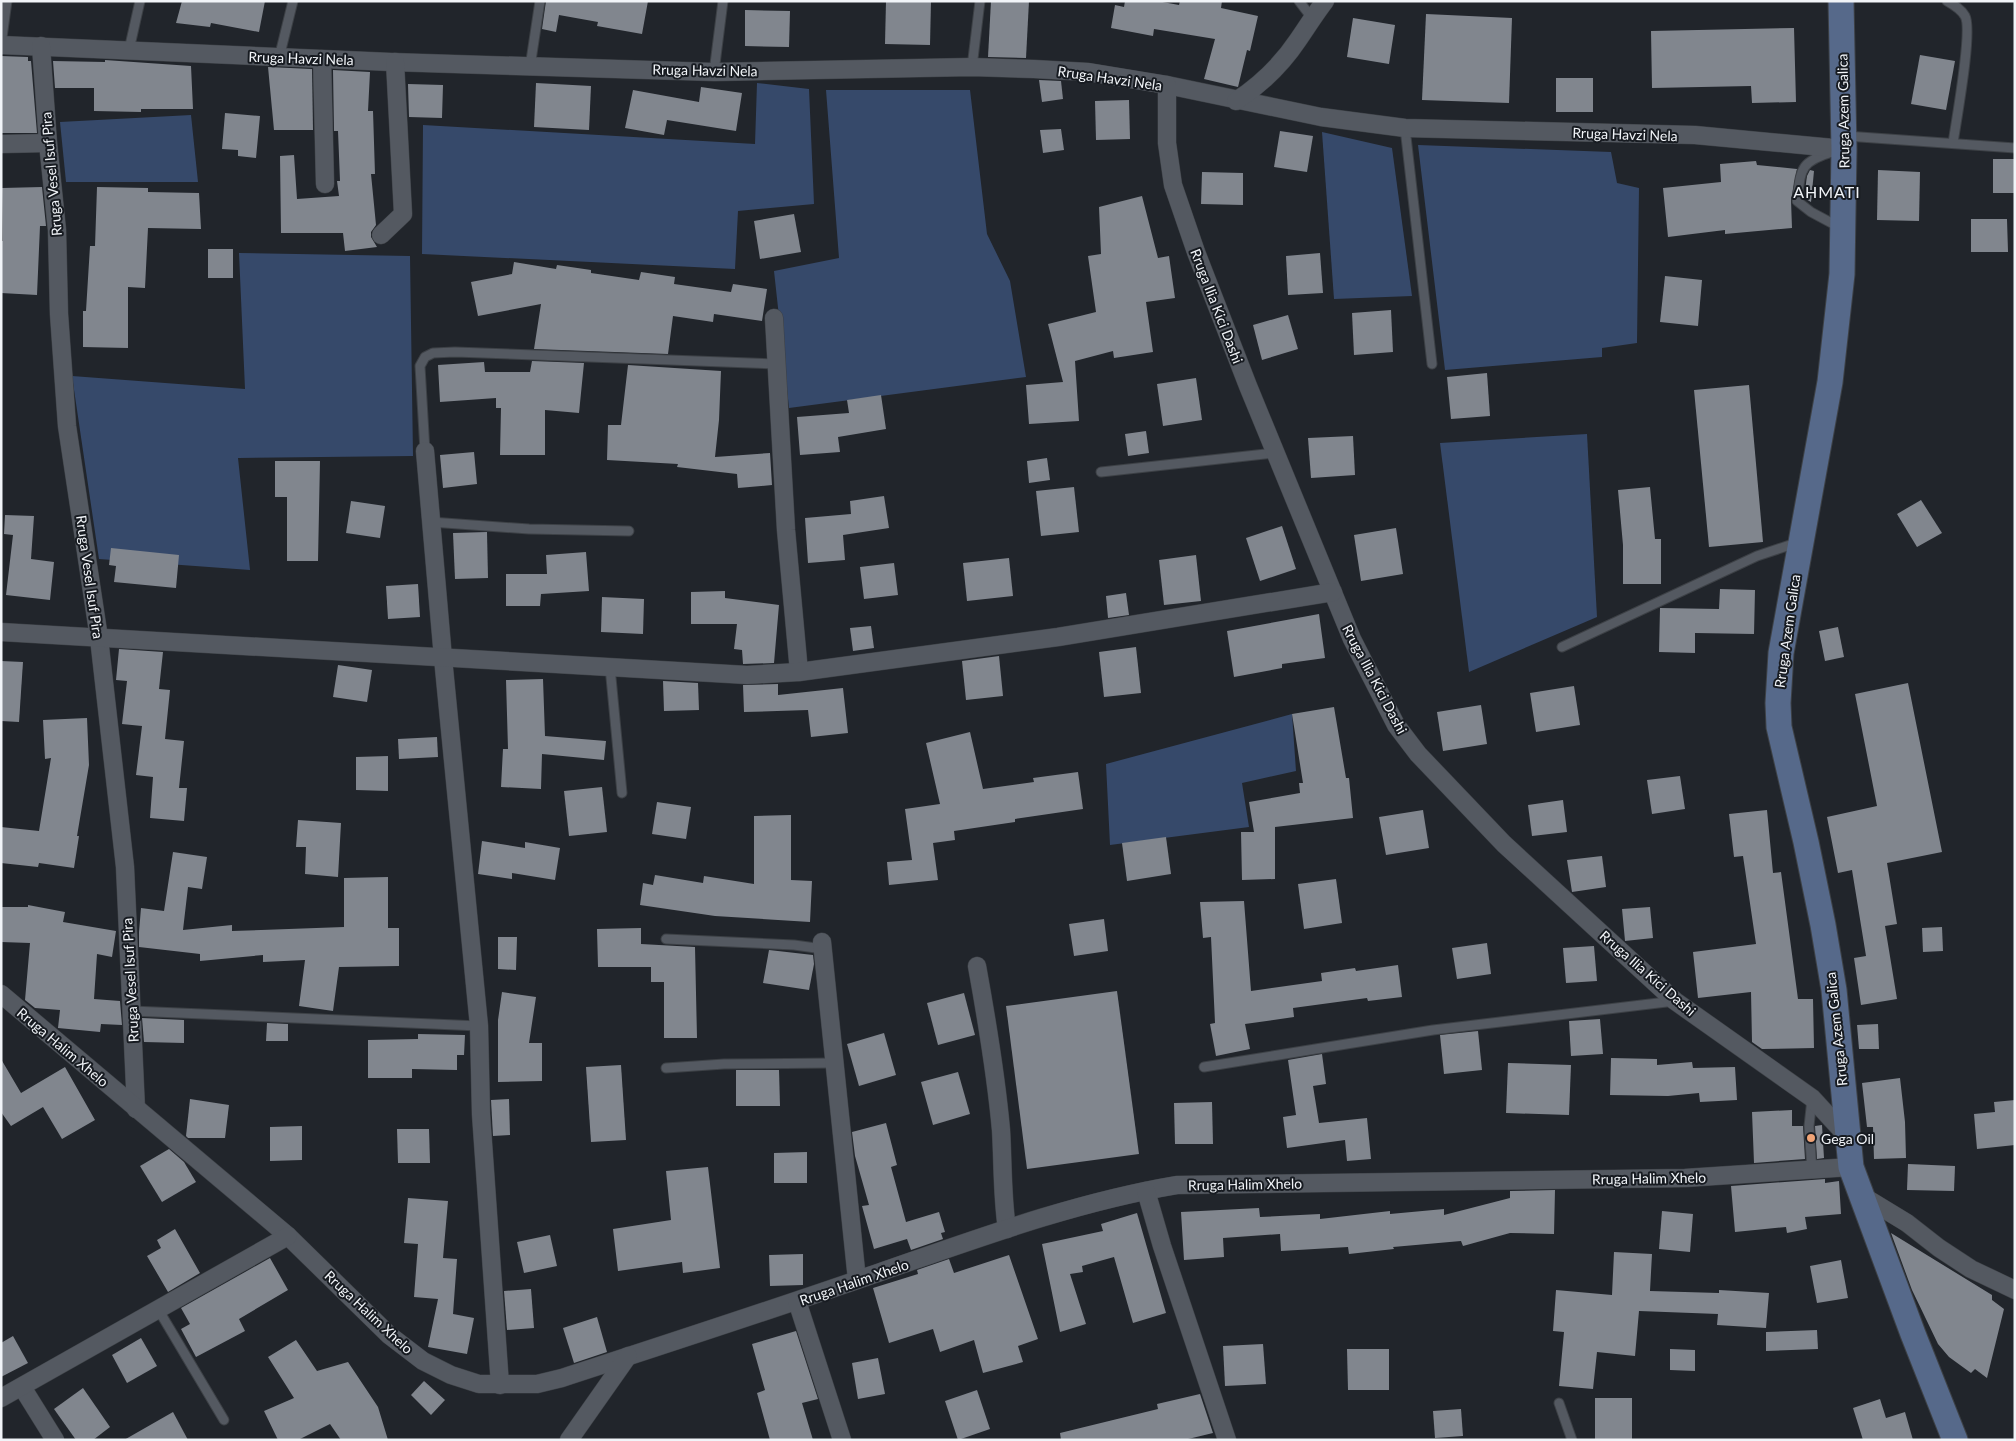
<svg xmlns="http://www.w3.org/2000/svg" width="2016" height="1441" viewBox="0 0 2016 1441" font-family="Lato,sans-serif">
<rect width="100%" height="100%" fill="#21252b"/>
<!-- green -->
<g fill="#36496a">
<path d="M757 83 809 89 814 204 738 211 735 269 422 254 423 125 755 144Z"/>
<path d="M826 90H970L987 234 1010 281 1026 377 789 408 774 271 839 258Z"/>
<path d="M191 115 198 182H66L60 122Z"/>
<path d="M1322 132 1392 148 1412 296 1334 299Z"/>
<path d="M1418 145 1611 152 1617 183 1639 188 1637 343 1602 348V357L1445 370Z"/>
<path d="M239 253 410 256 413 456 238 458 250 570 99 559 72 376 245 389Z"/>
<path d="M1587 434 1597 617 1469 672 1440 443Z"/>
<path d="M1292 714 1296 771 1242 783 1249 827 1110 845 1106 764Z"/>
</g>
<!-- building -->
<g fill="#81868e">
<path d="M182 1H265L259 32 211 23 210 27 176 23Z"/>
<path d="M546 1H648L642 34 597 26 598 22 559 15 556 32 542 29Z"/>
<path d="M886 1H931L930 45 885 44Z"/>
<path d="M991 1H1029L1026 58 988 57Z"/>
<path d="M1125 1H1157L1179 5 1180 1H1222L1221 8 1258 16 1250 51 1247 50 1238 87 1204 79 1215 39 1154 29 1153 36 1111 28 1115 5 1124 7Z"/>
<path d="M745 10 790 11 789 47 745 46Z"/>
<path d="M1426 14 1512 18 1509 103 1422 100Z"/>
<path d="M1353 18 1395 25 1389 64 1347 57Z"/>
<path d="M1794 28 1796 102 1752 103 1751 86 1652 88 1651 31Z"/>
<path d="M1920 55 1955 61 1946 110 1911 104Z"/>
<path d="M1 56 28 57V61H31L37 133H1Z"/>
<path d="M105 60 191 66 193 109H141V112L94 111V88H55L53 61 105 62Z"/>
<path d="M268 67 312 69 313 130H274Z"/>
<path d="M333 70 370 72 368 111H373L375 174H371L376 225 371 232V237L377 247 345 251 343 233H281L280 156 294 155 297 199 339 196 337 181H340L338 131H334Z"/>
<rect x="1556" y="78" width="37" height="34"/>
<path d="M1039 80 1061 81 1063 99 1042 102Z"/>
<path d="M536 83 591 86 589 130 534 127Z"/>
<path d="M408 84 443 85 442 118 409 117Z"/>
<path d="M701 87 742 93 736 131 667 120 664 135 625 128 633 90 699 102Z"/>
<path d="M1129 100 1130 139 1096 140 1095 101Z"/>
<path d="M225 113 260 116 256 158 238 156V150L222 149Z"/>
<path d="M1061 129 1064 150 1043 153 1040 130Z"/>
<path d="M1280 131 1313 136 1307 172 1274 167Z"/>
<rect x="1993" y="159" width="22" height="34"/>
<path d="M1756 161 1757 165 1797 169 1791 200 1792 228 1725 234V230L1668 237 1663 188 1721 182 1720 164Z"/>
<path d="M1810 170 1814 171 1811 202 1804 198 1807 176Z"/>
<path d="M1878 170 1920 172 1919 221 1877 220Z"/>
<path d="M1202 172 1243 173V205L1201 204Z"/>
<path d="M42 187 46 226H40L37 295 1 293V241H3L2 188Z"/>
<path d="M97 187 148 188V192L199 193 201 229 148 228 145 288 128 287V348L83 347V311H86L90 246H95Z"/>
<path d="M1142 196 1158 258 1169 256 1175 298 1146 302 1153 352 1114 358 1113 351 1075 361 1079 421 1029 424 1026 385 1063 382 1048 324 1096 312 1088 256 1101 254 1099 207Z"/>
<path d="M794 214 801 252 760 259 754 221Z"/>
<path d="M1971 219H2007L2008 252H1971Z"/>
<rect x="208" y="249" width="25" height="29"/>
<path d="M1320 253 1323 293 1288 295 1286 256Z"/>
<path d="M514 262 556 269 557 265 591 270V273L639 280 641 272 675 277 674 284 731 292 733 284 767 289 762 321 714 314 713 322 673 316 668 354 534 349 541 304 478 316 471 282 512 274Z"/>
<path d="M1665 276 1702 280 1698 326 1660 322Z"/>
<path d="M1391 310 1393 352 1354 355 1352 313Z"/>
<path d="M1288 315 1298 349 1262 360 1253 325Z"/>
<path d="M532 361 584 363 579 413 545 410V455H500L501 408H496V398L440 402 438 365 484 362 485 372H530Z"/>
<path d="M628 365 721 371 719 420 715 457 770 453 772 485 738 488 737 474 677 467 678 464 607 460 608 425H621Z"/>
<path d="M1487 373 1490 416 1451 419 1447 377Z"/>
<path d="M1196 378 1202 420 1163 426 1157 384Z"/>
<path d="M1749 385 1763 542 1709 547 1694 390Z"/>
<path d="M881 395 886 429 838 437 840 452 800 455 797 417 849 413 847 400Z"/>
<path d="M1146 431 1149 453 1128 456 1125 434Z"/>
<path d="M1353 436 1355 475 1311 478 1308 438Z"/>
<path d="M474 452 477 484 443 488 440 455Z"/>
<path d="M1047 458 1050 480 1029 483 1027 461Z"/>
<path d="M275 461H320L318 561H287V497H275Z"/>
<path d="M1074 487 1079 532 1041 536 1036 491Z"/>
<path d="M1650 487 1655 539H1661V584H1623V545L1618 490Z"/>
<path d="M884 496 889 528 843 535 845 560 808 563 805 518 851 514 850 501Z"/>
<path d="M1921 500 1942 533 1917 547 1897 514Z"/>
<path d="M351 501 385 506 380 538 346 533Z"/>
<path d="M5 515 34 516 31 559 54 562 50 600 6 595 13 535 4 534Z"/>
<path d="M1282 526 1296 569 1260 581 1246 538Z"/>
<path d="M1396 528 1403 574 1361 581 1354 535Z"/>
<path d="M487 532 488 578 455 579 453 533Z"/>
<path d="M111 548 179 555 176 588 114 582 116 566 109 565Z"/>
<path d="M586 552 589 591 541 594 540 606H506V574H547L546 555Z"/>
<path d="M1196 555 1201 601 1164 605 1159 560Z"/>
<path d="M1009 558 1013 596 967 601 963 563Z"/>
<path d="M894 563 898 595 864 599 860 567Z"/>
<path d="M418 584 420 617 388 619 386 586Z"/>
<path d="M1720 589 1755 590 1754 634 1695 633V653L1659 652 1660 608 1719 609Z"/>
<path d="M725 591V598L779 605 774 663 743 664 742 650 734 649 737 624H691V592Z"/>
<path d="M1126 593 1129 615 1108 618 1106 596Z"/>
<path d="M602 597 644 599 643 634 601 632Z"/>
<path d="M1319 614 1325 658 1282 664V668L1234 677 1227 631Z"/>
<path d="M871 626 874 648 853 651 850 628Z"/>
<path d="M1838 627 1844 657 1825 661 1819 631Z"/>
<path d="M1136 647 1141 693 1104 697 1099 652Z"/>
<path d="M119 649 163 652 159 689 170 690 165 739 184 741 179 788H187L184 821 150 818 153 777 136 775 142 726 122 724 127 681 116 680Z"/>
<path d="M999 656 1003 696 966 700 962 661Z"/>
<path d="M1 661 23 662 19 722 1 721Z"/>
<path d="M338 665 372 670 367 702 333 697Z"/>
<path d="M543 679 545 736 606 741 604 760 542 754 541 789 501 787 503 749H508L506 680Z"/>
<path d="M663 681 698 683 699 710 664 711Z"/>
<path d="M1908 683 1942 852 1887 863 1897 924 1885 926 1897 999 1861 1005 1854 958 1866 956 1852 870 1838 873 1827 817 1877 806 1855 694Z"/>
<path d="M778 684V695L843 688 848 733 811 737 808 710 744 712 743 685Z"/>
<path d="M1574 686 1580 725 1536 732 1530 693Z"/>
<path d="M1481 705 1487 744 1443 751 1437 712Z"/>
<path d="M1334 707 1346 778H1349L1353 818 1275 827V879L1242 880 1241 832H1254L1249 802 1300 793 1299 783H1303L1292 714Z"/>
<path d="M87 718 89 765 77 836H79L74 868 39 863 38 867 1 863V827L39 831 51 758 45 759 43 720Z"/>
<path d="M970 732 983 789 1034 782 1033 778 1078 772 1083 809 1015 819V822L954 831 955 840 933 843 938 880 889 885 887 862 912 860 905 809 940 804 926 743Z"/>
<path d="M437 737 438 757 399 759 398 739Z"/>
<path d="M388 756V791L356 790V757Z"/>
<path d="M1680 776 1685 809 1652 814 1647 780Z"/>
<path d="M602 787 607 832 569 836 564 791Z"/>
<path d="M1563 800 1567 832 1532 836 1528 805Z"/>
<path d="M657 802 691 807 686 839 652 834Z"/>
<path d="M1423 810 1429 848 1386 855 1379 817Z"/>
<path d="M1767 810 1773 873 1781 872 1798 999H1813L1814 1048 1762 1049 1752 1042 1751 992 1698 998 1693 952 1756 944 1743 856 1734 857 1729 814Z"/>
<path d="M791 815V880L812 881 810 922 715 916 640 905 643 883 653 885 655 875 703 883 704 876 754 884V816Z"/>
<path d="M298 820 341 823 338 877 305 874 306 847H296Z"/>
<path d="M1166 837 1171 874 1127 881 1122 843Z"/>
<path d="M482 841 525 848V842L560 848 555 880 512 873V879L478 874Z"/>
<path d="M173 852 207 857 202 889 188 887 183 930 232 925V931L344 927V878L388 877V928H399V966L339 967 333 1011 299 1006 305 960 263 962V955L200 961V954L139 947V932L141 908 164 911Z"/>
<path d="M1602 856 1606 887 1572 892 1567 860Z"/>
<path d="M1336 879 1342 923 1304 929 1298 884Z"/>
<path d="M1244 901 1251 991 1322 981 1321 973 1355 968 1356 971 1398 965 1402 997 1368 1001 1367 998 1293 1008 1294 1017 1245 1024 1250 1049 1216 1056 1210 1024 1215 1023 1211 937 1203 938 1200 902Z"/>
<path d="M28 905 65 912 63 922 116 931 112 957 97 954 94 999 120 1001 122 1025 101 1024 100 1032 58 1028 60 1010 35 1008 25 1000 30 943 1 942V907H28Z"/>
<path d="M1650 907 1653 938 1625 941 1622 909Z"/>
<path d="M1104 919 1108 951 1074 956 1069 924Z"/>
<path d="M1942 927 1943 951 1923 952 1922 928Z"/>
<path d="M641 928V944L695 947 697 1038H664V982H651V967H598L597 929Z"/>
<path d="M498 937H517L516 970 498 969Z"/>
<path d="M1487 943 1491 974 1457 979 1452 948Z"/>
<path d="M1594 946 1597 981 1566 983 1563 948Z"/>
<path d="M769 950 813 955 814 964 809 990 763 983Z"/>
<path d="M1117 991 1139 1154 1027 1169 1006 1006Z"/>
<path d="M502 992 536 997 529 1043H542V1081L498 1082V1020Z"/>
<path d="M964 993 975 1035 938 1045 927 1003Z"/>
<path d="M142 1018 184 1020V1043L144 1042Z"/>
<path d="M1600 1019 1603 1054 1571 1056 1569 1021Z"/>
<path d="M267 1023 288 1024V1041H266Z"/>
<path d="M1878 1024 1879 1049H1859L1857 1025Z"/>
<path d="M1478 1031 1482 1070 1444 1074 1440 1035Z"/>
<path d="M884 1033 896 1075 859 1086 847 1044Z"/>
<path d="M418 1034 465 1035 464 1055H457V1070L412 1069V1078H368V1040L418 1039Z"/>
<path d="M1322 1054 1326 1084 1313 1086 1319 1123 1367 1118 1371 1159 1347 1161 1345 1140 1287 1148 1283 1117 1296 1115 1288 1060Z"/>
<path d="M1611 1058 1657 1059V1065L1692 1062 1693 1068 1735 1067 1737 1100 1700 1102 1699 1093 1668 1096 1610 1095Z"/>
<path d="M1 1059 21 1093 65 1067 95 1120 62 1139 43 1107 11 1126 1 1112Z"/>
<path d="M1508 1063 1571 1065 1569 1115 1506 1113Z"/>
<path d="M621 1065 626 1140 591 1142 586 1067Z"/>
<path d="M736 1070H779L780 1106H736Z"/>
<path d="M958 1072 970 1114 933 1125 921 1082Z"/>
<path d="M1900 1078 1905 1122 1906 1158 1874 1159 1873 1127H1867L1862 1083Z"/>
<path d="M190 1099 229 1105 225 1138H188L186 1136Z"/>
<path d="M509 1099 510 1135 493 1136 491 1100Z"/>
<path d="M2015 1100V1145L1977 1149 1974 1114 1995 1112 1994 1102Z"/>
<path d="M1212 1102 1213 1144H1175L1174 1103Z"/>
<path d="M1792 1110V1126H1803L1805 1159 1754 1163 1752 1112Z"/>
<path d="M886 1123 897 1165 891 1167 906 1222 939 1212 945 1232 941 1233 943 1239 911 1250 907 1239 874 1249 862 1206 869 1205 855 1156 852 1132Z"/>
<path d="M1822 1125 1824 1158 1817 1159 1815 1126Z"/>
<path d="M302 1126V1160L270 1161V1127Z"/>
<path d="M397 1129H429L430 1163H398Z"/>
<path d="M169 1149 184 1162 196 1182 162 1202 140 1166Z"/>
<path d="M807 1152V1183H774V1153Z"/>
<path d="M1908 1164 1955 1166 1954 1191 1907 1190Z"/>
<path d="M708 1167 720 1268 683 1273 682 1262 618 1271 613 1229 671 1220 666 1171Z"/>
<path d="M1825 1179V1183L1839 1181 1841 1214 1805 1217 1807 1229 1787 1233 1786 1227 1735 1232 1731 1186Z"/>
<path d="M1555 1190 1554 1234 1510 1233 1463 1246 1461 1241 1393 1247 1394 1249 1349 1254 1348 1247 1281 1251 1280 1234 1223 1238 1224 1257 1184 1260 1181 1212 1259 1208 1260 1217 1320 1214V1219L1390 1211V1214L1444 1209V1215L1510 1198V1191Z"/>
<path d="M408 1198 448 1201 443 1258 457 1259 453 1314 474 1318 467 1354 428 1347 438 1299 414 1297 418 1244 404 1243Z"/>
<path d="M1662 1211 1693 1214 1690 1252 1659 1249Z"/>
<path d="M1137 1213 1166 1313 1133 1323 1114 1257 1082 1266 1083 1272 1070 1274 1086 1324 1060 1332 1042 1244 1103 1231 1101 1224Z"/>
<path d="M175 1229 200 1273 168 1292 147 1256 161 1248 157 1240Z"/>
<path d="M1891 1233 1992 1295V1300L2004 1309 1987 1378 1975 1369 1971 1373 1949 1357 1938 1344 1912 1290Z"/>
<path d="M550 1235 557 1266 524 1273 517 1242Z"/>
<path d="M1614 1252 1652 1254 1650 1291 1719 1293V1290L1769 1293 1766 1328 1717 1325 1718 1314 1639 1311 1635 1356 1597 1352 1593 1389 1559 1386 1564 1332 1553 1331 1556 1290 1612 1295Z"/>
<path d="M803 1254V1285L770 1286 769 1255Z"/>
<path d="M1009 1255 1038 1339 1018 1346 1023 1362 983 1373 974 1340 940 1352 933 1329 889 1343 873 1288 918 1274 917 1270 949 1259 954 1273Z"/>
<path d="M270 1258 288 1290 239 1319 245 1331 196 1357 181 1329 190 1324 181 1308Z"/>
<path d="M1841 1260 1848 1298 1817 1303 1810 1266Z"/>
<path d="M531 1289 534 1328 507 1330 504 1291Z"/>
<path d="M597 1317 607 1352 574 1363 563 1328Z"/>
<path d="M1817 1330 1818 1349 1766 1351V1332Z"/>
<path d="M796 1331 818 1399 802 1403 813 1440H770L757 1393 765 1390 752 1344Z"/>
<path d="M13 1336 28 1363 1 1377V1343Z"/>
<path d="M141 1338 157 1366 127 1383 112 1355Z"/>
<path d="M296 1340 317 1371 348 1362 378 1407 388 1440H341L330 1424 298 1440H278L264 1411 294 1398 268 1357Z"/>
<path d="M1263 1344 1266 1384 1225 1386 1223 1346Z"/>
<path d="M1347 1349H1389V1390H1348Z"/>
<path d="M1670 1349 1695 1350V1371L1670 1370Z"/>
<path d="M878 1358 885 1394 858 1399 852 1363Z"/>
<path d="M424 1381 445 1400 431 1415 411 1395Z"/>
<path d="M83 1388 110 1427 93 1440H76L54 1409Z"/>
<path d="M977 1390 990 1429 958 1440 945 1401Z"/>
<path d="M1200 1394 1213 1433 1184 1440H1061L1060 1433 1158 1409 1157 1404Z"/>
<rect x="1595" y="1398" width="37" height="42"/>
<path d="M1880 1399 1886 1418 1905 1412 1913 1440H1863L1853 1408Z"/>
<path d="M1461 1409 1463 1436 1435 1438 1433 1411Z"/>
<path d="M173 1412 188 1440H124Z"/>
</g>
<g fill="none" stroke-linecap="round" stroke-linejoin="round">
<!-- lane casing -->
<g stroke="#3d4146" stroke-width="11">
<g id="lane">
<path d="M1299 1 1312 18"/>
<path d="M1947 1C1954 5 1961 9 1965 16 1973 30 1956 122 1953 143"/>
<path d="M1 45 7 1"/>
<path d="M129 50 140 1"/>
<path d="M279 58 293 1"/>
<path d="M530 67 540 1"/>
<path d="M972 67 980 1"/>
<path d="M714 72 723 1"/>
<path d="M1405 128 1432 364"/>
<path d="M1846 136 2015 148"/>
<path d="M1832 152C1799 162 1801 170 1797 201L1811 212 1839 227"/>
<path d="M425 451 420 366 425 357 433 353 455 352 777 364"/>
<path d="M1101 472 1275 453"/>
<path d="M431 522 529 529 629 531"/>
<path d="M1562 647 1757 556 1799 542"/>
<path d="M610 667 622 793"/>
<path d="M666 939 794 945 823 949"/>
<path d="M132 1011 479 1026"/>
<path d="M1204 1067 1433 1030 1675 1001"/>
<path d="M666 1068 724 1064 834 1063"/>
<path d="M1812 1171 1809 1126 1812 1099"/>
<path d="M158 1309 224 1420"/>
<path d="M1559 1403 1572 1440"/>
</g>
</g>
<!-- street casing -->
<g stroke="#3d4146" stroke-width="19">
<g id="street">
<path d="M1 45 391 62 714 72 972 67 1034 69 1088 72 1167 85 1321 117 1405 128 1695 135 1844 149"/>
<path d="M41 46 48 143 57 230 59 314 67 426 99 638 125 867 136 1109"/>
<path d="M322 59 325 184"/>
<path d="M1167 85V143L1173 185 1196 252 1248 386 1352 639 1396 725 1418 754 1504 844 1675 1001 1812 1098 1847 1136"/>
<path d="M1236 101C1260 85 1282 64 1298 40 1307 27 1315 14 1325 1"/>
<path d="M1 144 48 143"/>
<path d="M381 235 403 214 395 62"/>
<path d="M774 318 786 530 799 672"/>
<path d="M425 451 443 658 479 1026 481 1114 500 1385"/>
<path d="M1 632 747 675 799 672 1058 637 1333 592"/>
<path d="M822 942 857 1280"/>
<path d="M977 966C987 1021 996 1075 1001 1130 1003 1163 1002 1196 1007 1229"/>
<path d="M1 994 288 1236 389 1335 423 1361 451 1375 479 1384H537L562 1378C663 1345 765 1312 866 1277 968 1242 1070 1203 1177 1185L1685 1178 1851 1167"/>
<path d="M1146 1191 1162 1246 1227 1440"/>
<path d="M1861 1195 1907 1223 1939 1248 1971 1269 2015 1290"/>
<path d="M797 1301 842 1440"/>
<path d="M22 1387 55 1440"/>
<path d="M1 1398 288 1236"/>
<path d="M569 1440 628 1356"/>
</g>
</g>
<!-- secondary casing -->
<g stroke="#3d4146" stroke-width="27">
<path id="secondary" d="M1841 1 1844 149 1842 274 1830 382 1781 653 1778 703 1779 727 1806 842 1823 925 1834 990 1851 1167 1913 1334 1955 1440"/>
</g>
<!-- lane -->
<use href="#lane" stroke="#545961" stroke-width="9"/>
<!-- street -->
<use href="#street" stroke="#545961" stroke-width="18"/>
<!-- secondary -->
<use href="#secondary" stroke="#56698a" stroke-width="25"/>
</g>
<!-- markers -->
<circle fill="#efa376" stroke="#171b21" stroke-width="2" cx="1811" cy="1138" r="5"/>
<g text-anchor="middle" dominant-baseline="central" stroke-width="4" stroke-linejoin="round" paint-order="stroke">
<!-- street labels -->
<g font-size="14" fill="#f1f4f8" stroke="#171b21">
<text transform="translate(301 58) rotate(2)">Rruga Havzi Nela</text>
<text transform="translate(705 70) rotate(1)">Rruga Havzi Nela</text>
<text transform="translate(1110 78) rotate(8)">Rruga Havzi Nela</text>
<text transform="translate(1843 111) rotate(-91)">Rruga Azem Galica</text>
<text transform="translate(1625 134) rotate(2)">Rruga Havzi Nela</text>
<text transform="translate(51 174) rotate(-95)">Rruga Vesel Isuf Pira</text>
<text transform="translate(1217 306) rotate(69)">Rruga Ilia Kici Dashi</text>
<text transform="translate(90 577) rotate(82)">Rruga Vesel Isuf Pira</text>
<text transform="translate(1787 631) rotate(-82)">Rruga Azem Galica</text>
<text transform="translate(1375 679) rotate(62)">Rruga Ilia Kici Dashi</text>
<text transform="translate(1648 973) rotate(41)">Rruga Ilia Kici Dashi</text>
<text transform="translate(130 980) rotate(-93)">Rruga Vesel Isuf Pira</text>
<text transform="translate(1836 1029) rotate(-96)">Rruga Azem Galica</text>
<text transform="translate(63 1047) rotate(40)">Rruga Halim Xhelo</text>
<text transform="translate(1649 1178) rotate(-1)">Rruga Halim Xhelo</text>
<text transform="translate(1245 1184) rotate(-1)">Rruga Halim Xhelo</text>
<text transform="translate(854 1282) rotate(-19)">Rruga Halim Xhelo</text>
<text transform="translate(369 1312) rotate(43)">Rruga Halim Xhelo</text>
</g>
<!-- poi labels -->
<g font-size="14" fill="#f1f4f8" stroke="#171b21" text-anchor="start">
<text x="1821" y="1138">Gega Oil</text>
</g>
<!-- quarter labels -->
<g font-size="16" letter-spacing="1" fill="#f1f4f8" stroke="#171b21">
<text x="1827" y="191">AHMATI</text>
</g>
</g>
<!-- border -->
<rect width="2016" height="1441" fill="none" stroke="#f1f4f8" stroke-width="5"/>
</svg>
